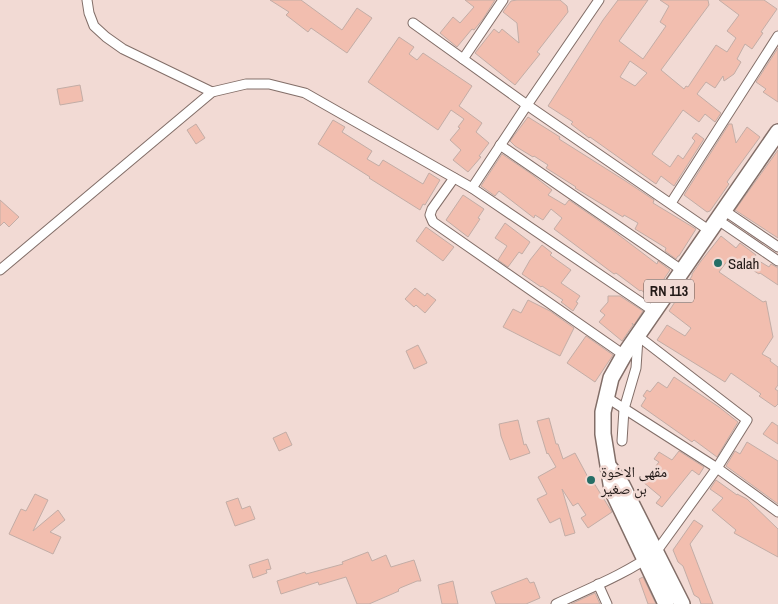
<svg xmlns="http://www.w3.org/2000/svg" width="778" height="604" viewBox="0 0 778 604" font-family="'Archivo Narrow','Noto Naskh Arabic',sans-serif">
<rect width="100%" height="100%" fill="#f2dad4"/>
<!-- building -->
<g fill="#f2beaf" stroke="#c3ada6" fill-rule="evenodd">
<path d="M270 0H301L342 30 357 8 372 18 347 53 311 28 308 32 286 15 289 12Z"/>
<path d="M465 0H495L483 19 474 30 472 29 457 47 440 33 453 17 460 23 474 7Z"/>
<path d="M517 0H560L567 6 568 12 537 52 540 54 515 85 475 53 494 29 499 33 502 29 519 43 517 23 503 12 511 1Z"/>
<path d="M618 0H648L619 41 643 59 666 26 660 22 669 6 660 0H708L709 5 661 70 684 89 686 86 688 87 716 45 727 52 736 38 727 31 739 15 719 0H764L777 9 761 32 763 33 752 49 745 44 737 59 741 62 734 74 724 81 723 76 715 88 706 82 697 94 721 113 715 122 705 114 699 122 683 110 652 154 670 167 678 155 683 159 695 141 692 138 696 133 704 139 674 186 661 176 656 184 590 137 589 138 571 124 573 122 548 106 603 20ZM630 61 647 73 635 86 620 77Z"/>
<path d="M399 37 414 47 409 54 417 60 423 53 472 86 459 106 482 123 476 132 489 143 479 156 481 157 468 172 453 160 461 150 450 140 460 128 458 127 464 119 451 110 438 130 368 82Z"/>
<path d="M778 48V102L763 92 766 89 756 82Z"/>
<path d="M80 85 83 101 60 105 57 89Z"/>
<path d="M528 117 560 137 559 139 624 180 654 200 653 203 696 229 679 256H678L676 259 665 251 666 248 635 229 638 223 624 215 623 217 575 188 576 187 546 168 548 165 534 156 533 157 515 146 510 141Z"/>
<path d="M333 120 345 127 342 132 372 151 367 159 379 166 383 160 423 184 429 173 440 180 425 205 423 204 420 210 369 178 370 177 318 144Z"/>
<path d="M196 124 205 138 196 144 187 130Z"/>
<path d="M729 124H732L736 143 747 127 760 137 727 182 729 184 710 211 707 212 684 195Z"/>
<path d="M778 150V238L735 210Z"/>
<path d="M502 154 530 173 552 190 548 195 565 205 569 200 611 229 657 264 658 261 670 270 662 282 661 281 649 296 641 290 640 291 616 273 614 274 554 229 562 218 551 209 543 220 535 215 534 218 499 191 495 196 481 186Z"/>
<path d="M463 195 484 209 478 218 480 219 468 237 446 220Z"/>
<path d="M0 200 19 217 9 227 4 222 0 226Z"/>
<path d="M505 223 530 242 522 254 519 252 508 267 498 260 507 246 495 238Z"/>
<path d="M426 227 454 247 443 261 416 241Z"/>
<path d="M721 236 736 248 740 243 756 255 754 258 769 267 771 264 778 268V285L760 273 759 274 743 264 739 269 728 260 719 272 763 302 766 301 773 337 762 354 771 359 770 361 778 367V385L775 389 778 391V404L775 407 759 396 761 394 731 373 725 382 657 340 667 325 685 336 691 328 669 311 692 276V274L701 261Z"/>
<path d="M542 245 552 253 550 255 571 270 561 283 580 296 576 302 578 303 573 311 561 302 563 300 542 286 541 287 522 274 530 260Z"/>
<path d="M415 288 425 296 427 293 436 300 425 313 416 305 414 307 405 299Z"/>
<path d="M608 296H620L643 311 634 325 632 323 633 325 622 341 599 322 605 315 600 311 608 302Z"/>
<path d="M528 300 550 311 574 328 560 356 503 327 513 309 521 313Z"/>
<path d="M586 336 613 355 595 382 567 363Z"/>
<path d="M418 345 427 363 414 369 406 351Z"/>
<path d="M674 377 719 407 738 422 717 457 694 440 692 442 641 406 646 398 643 396 647 390 650 392 658 382 667 388Z"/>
<path d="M549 418 556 444H558L563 459 575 453 590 481 592 480 612 512 588 528 581 518 586 515 578 503 573 506 562 489 575 533 565 536 560 518 550 523 537 499 547 494 538 477 556 467 548 453 547 454 537 421Z"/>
<path d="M518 420 524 445 526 444 530 453 510 460 501 436 499 424Z"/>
<path d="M772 422 778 426V444L763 434Z"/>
<path d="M286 432 292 445 279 451 273 438Z"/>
<path d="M747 442 778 461V504L726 466 735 451 740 454Z"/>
<path d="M679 451 704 467 699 475 692 470 662 507 656 503 661 497 643 482 659 462 654 459 659 452 672 460Z"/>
<path d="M716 480 737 495V494L747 499 778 529V557L734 533 736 530 712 510 723 498 710 489Z"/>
<path d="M35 494 48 500 33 531 58 510 65 520 50 532 61 537 53 554 9 534 21 509 26 511Z"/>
<path d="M238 498 242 509 250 506 255 519 235 526 226 502Z"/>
<path d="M694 520 703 526 690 544 713 604H701L699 598 694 595 683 566 678 562 673 550Z"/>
<path d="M368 552 372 561 386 555 391 567 414 560 421 581H417L400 588 398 590 399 591 369 604H357L346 577 319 585 318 582 281 594 277 581 305 572 306 574 343 564 342 562Z"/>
<path d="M268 559 271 569 266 570 267 573 253 578 249 565Z"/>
<path d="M643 577 656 604H648L639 579Z"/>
<path d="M527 578 530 583 534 582 540 598 526 604H496L491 592Z"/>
<path d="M453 581 458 604H442L438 585Z"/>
<path d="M595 593 600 604H571L584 598Z"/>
</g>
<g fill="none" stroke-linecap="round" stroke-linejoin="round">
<!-- street casing -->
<g stroke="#826e68" stroke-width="11">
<g id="street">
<path d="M87 0 89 13 94 26 106 37 123 49 212 92"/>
<path d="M413 23 527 105 710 231"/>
<path d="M463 59 503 0"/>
<path d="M500 145 683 271"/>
<path d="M454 178 432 209 430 215 433 222 624 355"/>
<path d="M472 188 527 105 599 0"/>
<path d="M671 203 778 36"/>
<path d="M725 211 778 247"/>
<path d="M718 220 778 261"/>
<path d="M0 270 212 92 246 84H269L305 93 472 188 655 312"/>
<path d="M606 397 717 468 778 512"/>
<path d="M622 441 624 409 636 368 638 338"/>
<path d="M598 584 607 604"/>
<path d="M556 604C590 588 626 574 656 552L717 468 747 420 638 336"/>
</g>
</g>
<!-- primary casing -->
<g stroke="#826e68" stroke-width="18">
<g id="primary">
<path d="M610 468 622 485 682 604"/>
<path d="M666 604 612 490 603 434V412L611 378 624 355 778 132"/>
</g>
</g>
<!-- street -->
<use href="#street" stroke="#fff" stroke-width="9"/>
<!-- primary -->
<use href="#primary" stroke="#fff" stroke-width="15"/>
</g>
<!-- markers -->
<g fill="#256e66" stroke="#f2dad4" stroke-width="2">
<circle cx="718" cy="263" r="5"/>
<circle cx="591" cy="480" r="5"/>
</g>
<g text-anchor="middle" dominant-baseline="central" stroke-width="5" stroke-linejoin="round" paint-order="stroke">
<!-- shield labels -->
<rect fill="#f2dad4" stroke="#615450" stroke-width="1" x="644" y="279.5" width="50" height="23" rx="4"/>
<g font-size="14" font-weight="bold" fill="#231a18">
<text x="669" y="291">RN 113</text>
</g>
<!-- poi labels -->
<g font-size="15" fill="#231a18" stroke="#f2dad4" text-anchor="start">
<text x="728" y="263">Salah</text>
<text x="601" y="471">مقهی الاخوة<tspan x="601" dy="17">بن صغير</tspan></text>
</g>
</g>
</svg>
